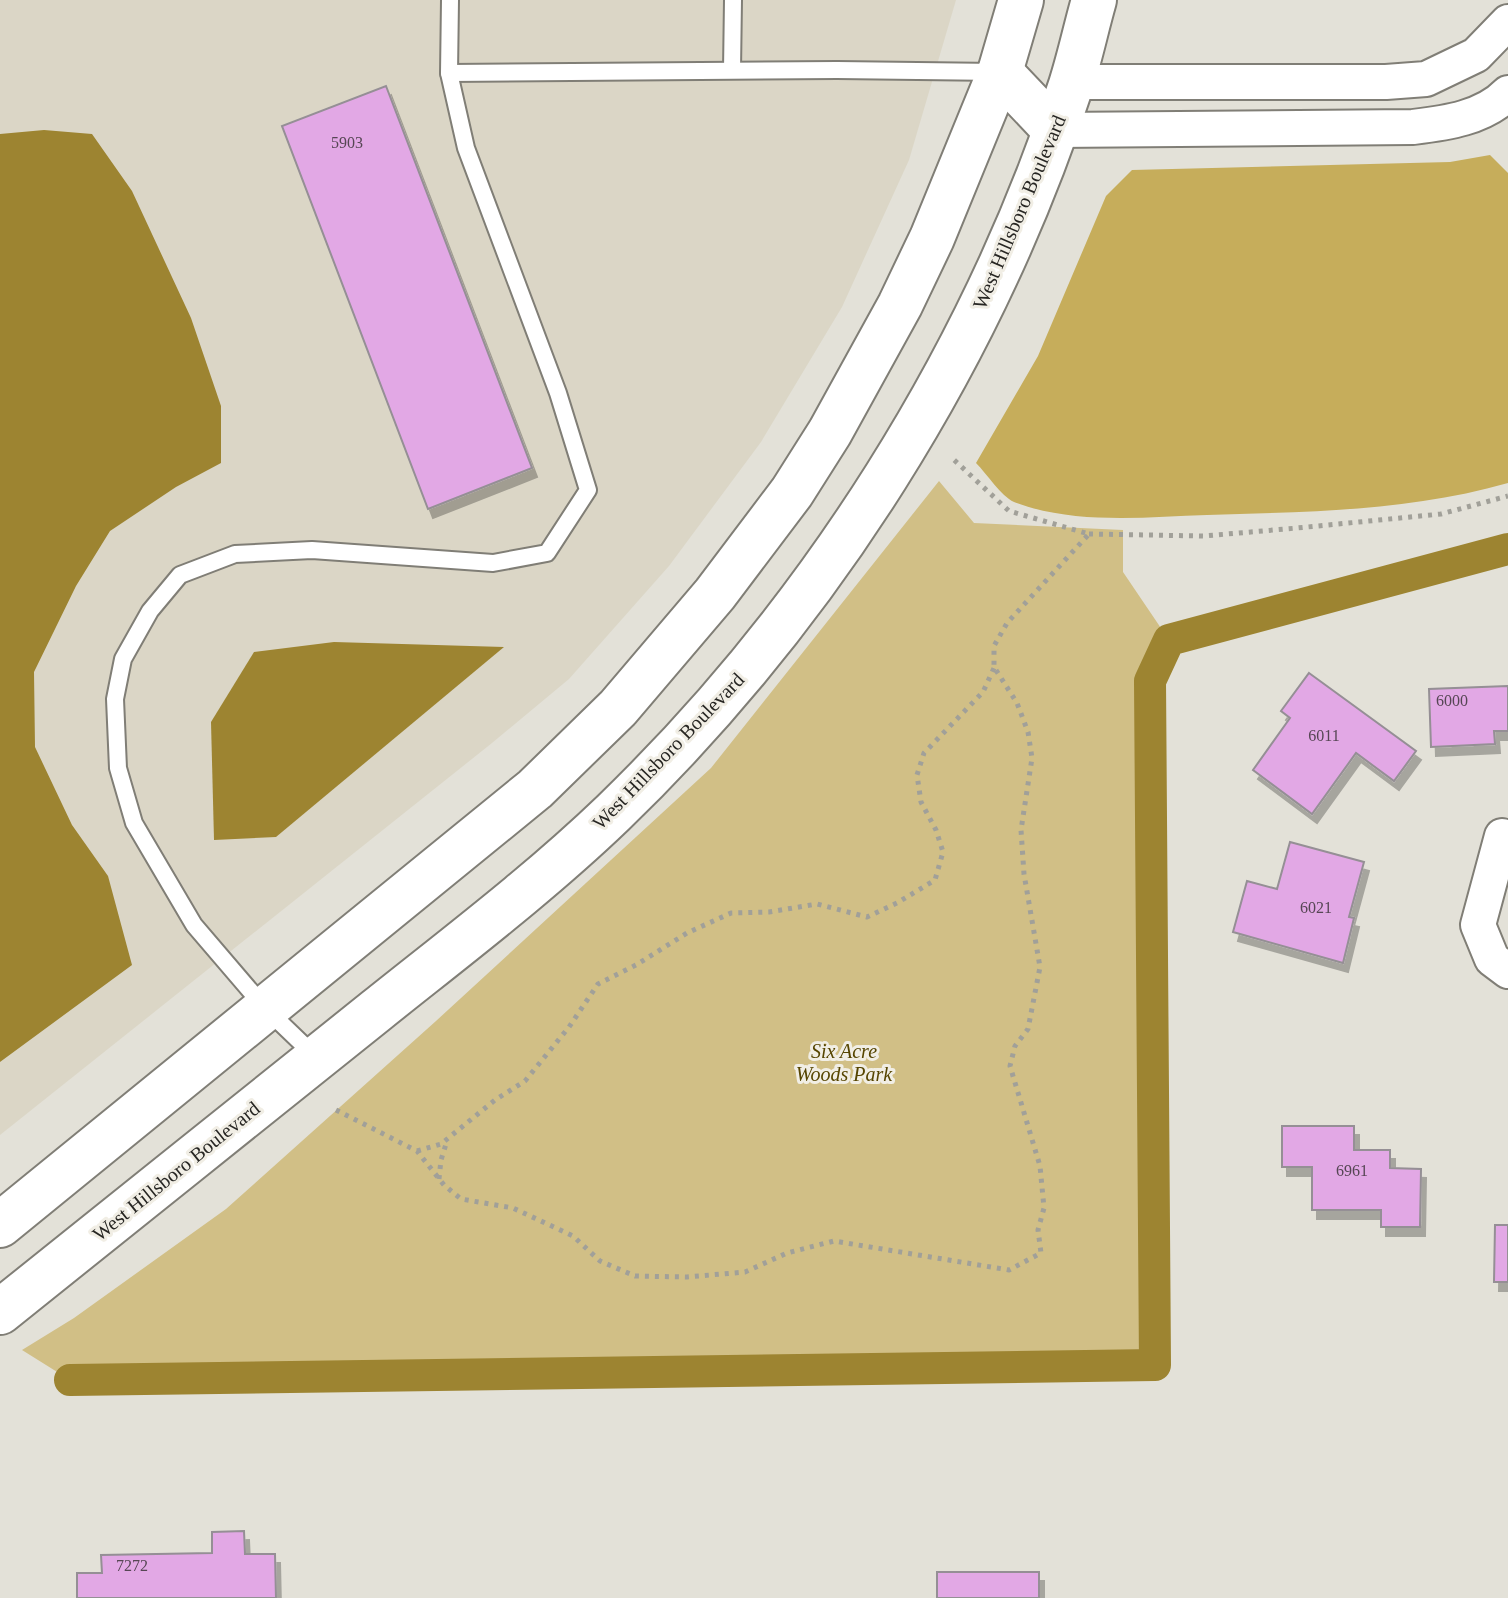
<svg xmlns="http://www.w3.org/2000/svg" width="1508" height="1598" viewBox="0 0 1508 1598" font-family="Georgia,serif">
<defs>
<filter id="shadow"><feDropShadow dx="5" dy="9" stdDeviation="0" flood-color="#0004"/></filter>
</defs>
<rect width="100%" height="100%" fill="#e3e1d8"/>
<!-- built -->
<path fill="#dbd6c6" d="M0 0H956L909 160 842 307 761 442 669 566 569 679 492 743 0 1135Z"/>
<!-- green -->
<path fill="#d1bf86" d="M939 481 974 523 1123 530V572L1169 640 1150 681 1155 1365 70 1380 22 1350 74 1318 226 1209 436 1021 711 768Z"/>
<!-- forest -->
<path fill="#c6ad5b" d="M1490 155 1508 173V483C1411 511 1307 512 1207 515 1145 517 1074 525 1014 502 1001 496 987 474 976 463L1038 356 1106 196 1132 170 1450 162Z"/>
<!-- water -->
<g fill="#9d8431">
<path d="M44 130 92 134 132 191 191 318 221 406V463L176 487 110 531 76 586 34 672 35 747 72 825 108 876 132 965 0 1062V134Z"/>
<path d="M334 642 504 647 276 837 214 840 211 722 254 652Z"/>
</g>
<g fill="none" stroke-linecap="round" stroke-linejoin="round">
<!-- canal -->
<path stroke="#9d8431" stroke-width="32" d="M70 1380 1155 1365 1150 681 1169 640 1508 549"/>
</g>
<!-- building -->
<g fill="#e2a8e5" stroke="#958f95" stroke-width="2" filter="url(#shadow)">
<path d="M386 86 532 468 428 509 282 126Z"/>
<path d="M1309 673 1416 751 1394 781 1356 753 1312 814 1253 770 1290 718 1281 711Z"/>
<path d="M1508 686V731H1494L1495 744 1431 747 1429 689Z"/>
<path d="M1290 842 1364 862 1349 917 1354 918 1343 963 1233 932 1247 881 1277 889Z"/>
<path d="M1282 1126H1354V1150H1390V1168L1421 1169 1420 1227H1381V1210H1312V1167H1282Z"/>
<path d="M1495 1225H1508V1282H1494Z"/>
<path d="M244 1531 245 1554H275L276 1598H77V1573H102L101 1555 212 1553V1532Z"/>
<rect x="937" y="1572" width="102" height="26"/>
</g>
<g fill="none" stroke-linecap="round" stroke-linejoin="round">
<!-- lane casing -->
<g stroke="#807e76" stroke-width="20">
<g id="lane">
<path d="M732 70 733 0"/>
<path d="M449 73 837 70 998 72"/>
<path d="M315 1056 265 1008 194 925 134 823 118 768 115 699 123 659 150 611 180 575 235 554 312 550 493 563 547 553 588 490 558 393 466 148 449 73 450 0"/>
</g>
</g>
<!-- street casing -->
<g stroke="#807e76" stroke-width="38">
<g id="street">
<path d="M1072 82H1386L1426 79 1476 55 1508 22"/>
<path d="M1055 130 1413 127C1446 123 1484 118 1508 93"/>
<path d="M1502 836 1478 925 1492 959 1508 971"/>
</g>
</g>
<!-- secondary casing -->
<g stroke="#807e76" stroke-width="48">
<g id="secondary">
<path d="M1000 72 1055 130"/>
<path d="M0 1225 535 789 618 708 715 594 792 492 830 432 900 305 932 238 1000 72 1021 0"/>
<path d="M0 1312C125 1211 252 1111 377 1010 457 946 539 884 613 813 819 614 982 358 1071 85 1080 57 1086 28 1094 0"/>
</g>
</g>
<!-- path -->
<g stroke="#a1a099" stroke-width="5" stroke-dasharray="4 6" stroke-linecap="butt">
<path d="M1089 534 1204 536 1297 528 1441 514 1508 496"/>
<path d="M336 1110 417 1151 444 1185 461 1199 513 1208 573 1236 600 1261 635 1276 687 1277 745 1272 787 1253 834 1241 1009 1270 1041 1253 1038 1230 1044 1208 1040 1166 1010 1066 1015 1046 1028 1029 1040 967 1024 874 1021 830 1032 758 1028 732 1017 703 994 667V646L1007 623 1089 534 1009 511 952 458"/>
<path d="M417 1151 441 1144 495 1100 525 1081 569 1027 598 984 636 965 687 933 731 913 769 912 817 904 867 917 897 903 935 880 943 852 936 830 921 802 917 775 924 753 983 692 994 668"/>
<path d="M439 1179 441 1160 447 1141"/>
</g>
<!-- lane -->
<use href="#lane" stroke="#fff" stroke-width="16"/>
<!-- street -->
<use href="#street" stroke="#fff" stroke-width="34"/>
<!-- secondary -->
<use href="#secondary" stroke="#fff" stroke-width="44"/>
</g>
<g text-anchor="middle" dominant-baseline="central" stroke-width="6" stroke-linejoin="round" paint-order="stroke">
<!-- number labels -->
<g font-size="16" fill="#564654">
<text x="347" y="142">5903</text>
<text x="1452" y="700">6000</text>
<text x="1324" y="735">6011</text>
<text x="1316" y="907">6021</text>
<text x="1352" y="1170">6961</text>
<text x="132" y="1565">7272</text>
</g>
<!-- street labels -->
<g font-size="20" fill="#272623" stroke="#f1eee5">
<text transform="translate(1019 212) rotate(-67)">West Hillsboro Boulevard</text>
<text transform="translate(668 751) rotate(-46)">West Hillsboro Boulevard</text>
<text transform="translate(176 1171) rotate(-39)">West Hillsboro Boulevard</text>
</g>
<!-- park labels -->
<g font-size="20" font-style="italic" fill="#564500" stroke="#f1eee5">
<text x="844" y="1051">Six Acre<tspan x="844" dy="23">Woods Park</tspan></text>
</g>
</g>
</svg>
